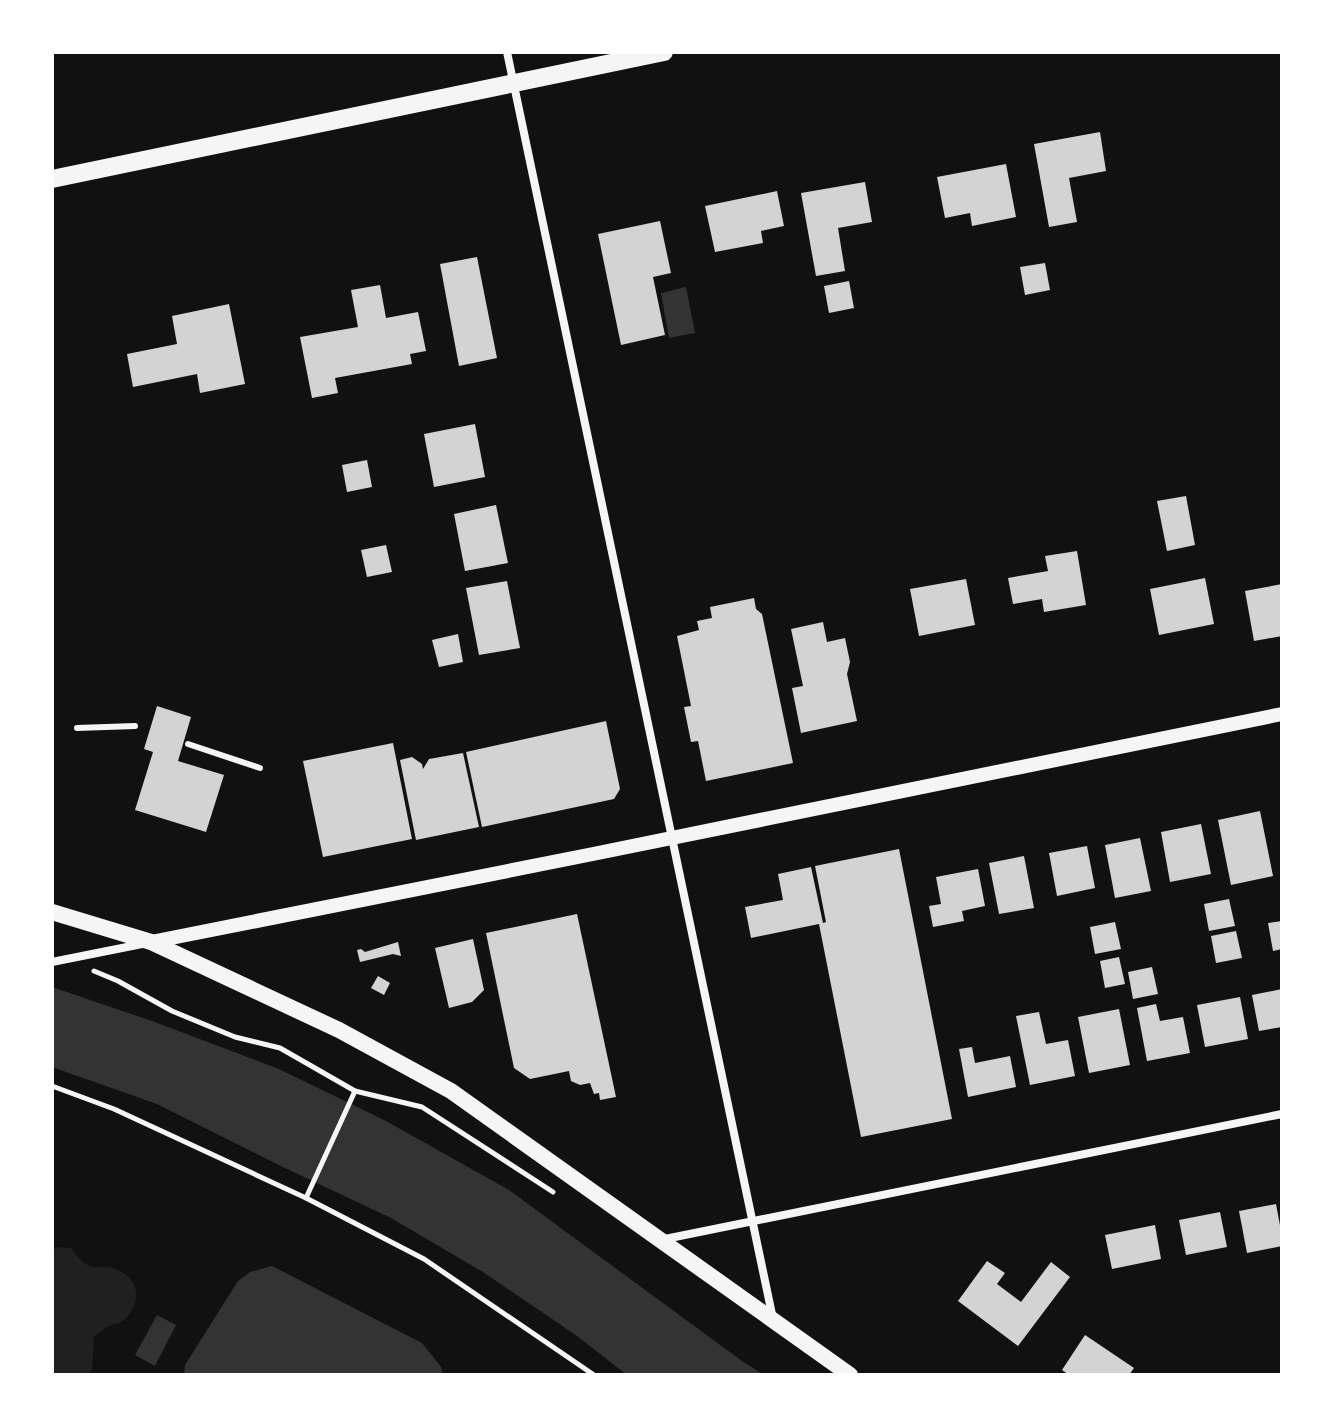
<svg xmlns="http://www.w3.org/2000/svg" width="1334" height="1427" viewBox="0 0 1334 1427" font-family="Poppins,sans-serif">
<rect width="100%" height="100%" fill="#111"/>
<!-- green -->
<path fill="#202020" d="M58 1247 71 1248C76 1255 82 1263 90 1266 98 1268 107 1266 115 1269 139 1277 143 1301 125 1319 120 1324 116 1323 109 1326 103 1329 98 1333 94 1337L92 1370 87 1375H52V1256L54 1249Z"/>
<!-- water -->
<g fill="#333">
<path d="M686 287 695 333 669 338 661 293Z"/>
<path d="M52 987 152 1021 279 1069 386 1121 509 1190 742 1361 764 1375H627L577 1336 483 1272 391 1218 285 1168 157 1104 52 1067Z"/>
<path d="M272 1266 422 1343 441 1367 443 1375H184L185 1365 238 1281 250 1272Z"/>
<path d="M157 1315 176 1325 155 1366 135 1355Z"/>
</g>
<!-- building -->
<g fill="#d3d3d3">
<path d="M1100 132 1106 171 1069 178 1077 222 1049 227 1034 144Z"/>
<path d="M1006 164 1016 217 972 226 970 213 945 218 937 177Z"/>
<path d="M865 182 872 222 838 228 845 271 816 276 801 193Z"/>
<path d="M777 191 784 226 761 231 763 243 715 252 705 206Z"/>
<path d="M660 221 671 273 653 277 665 335 621 345 598 234Z"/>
<path d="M477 257 497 358 459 366 440 264Z"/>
<path d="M1045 263 1050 290 1025 295 1020 267Z"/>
<path d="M849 281 854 308 829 313 824 286Z"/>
<path d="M380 285 386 318 418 312 426 351 410 354 412 364 335 378 338 393 312 398 300 337 358 327 351 290Z"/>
<path d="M229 304 245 384 200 393 197 374 133 387 127 354 177 344 172 316Z"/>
<path d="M475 424 485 477 434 487 424 434Z"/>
<path d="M367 460 372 487 347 492 342 465Z"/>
<path d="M1186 496 1195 545 1167 551 1157 501Z"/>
<path d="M496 505 508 563 465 571 454 514Z"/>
<path d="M386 545 392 572 367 577 361 550Z"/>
<path d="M1077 551 1086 605 1044 612 1042 599 1013 604 1008 578 1048 571 1045 556Z"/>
<path d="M1205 578 1214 624 1159 635 1150 589Z"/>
<path d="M966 579 975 625 919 636 910 589Z"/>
<path d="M507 581 520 648 479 655 466 588Z"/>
<path d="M1282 584V636L1254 641 1245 591Z"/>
<path d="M754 598 756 609 762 614 793 763 706 781 698 741 691 742 684 707 691 706 677 636 699 630 697 621 712 618 710 607Z"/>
<path d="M823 622 827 642 845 638 850 662 847 674 857 721 801 733 792 688 803 686 791 629Z"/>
<path d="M458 634 463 662 439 667 432 640Z"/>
<path d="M157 706 191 717 178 761 224 775 206 832 135 810 153 752 144 749Z"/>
<path d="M606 721 620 789 614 799 482 827 466 752Z"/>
<path d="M393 743 412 839 323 857 303 761Z"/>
<path d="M463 753 479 827 416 840 400 760 412 757 422 764 423 769 429 759Z"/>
<path d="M1260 811 1273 876 1231 885 1218 820Z"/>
<path d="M1201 824 1211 874 1170 882 1161 832Z"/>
<path d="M1140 838 1151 891 1115 898 1105 845Z"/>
<path d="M1087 846 1095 888 1057 896 1049 853Z"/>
<path d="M899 849 952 1119 861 1137 819 924 751 938 745 907 783 900 778 874 811 867 823 923 826 922 815 866Z"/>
<path d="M1024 856 1034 908 999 914 989 863Z"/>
<path d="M978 869 985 906 962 911 964 921 933 927 929 906 941 904 936 877Z"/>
<path d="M1229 899 1235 926 1209 931 1204 904Z"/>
<path d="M577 914 616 1097 600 1100 599 1093 594 1094 590 1083 580 1085 571 1081 569 1071 530 1079 514 1068 486 933Z"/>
<path d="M1282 921V949L1273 951 1268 923Z"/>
<path d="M1115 922 1121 949 1095 954 1090 927Z"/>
<path d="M1236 931 1242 958 1216 963 1211 936Z"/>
<path d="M473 939 484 990 472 1002 449 1008 435 948Z"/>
<path d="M398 942 401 956 393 954 360 962 357 950 361 949 365 952Z"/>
<path d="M1119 957 1125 984 1105 988 1100 961Z"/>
<path d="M1152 967 1158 994 1133 999 1128 972Z"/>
<path d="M378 976 390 983 384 995 371 988Z"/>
<path d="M1282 989V1027L1259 1031 1252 995Z"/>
<path d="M1240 997 1248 1039 1205 1047 1197 1005Z"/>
<path d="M1156 1004 1160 1021 1183 1017 1190 1053 1147 1061 1137 1008Z"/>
<path d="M1119 1009 1130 1065 1089 1073 1078 1017Z"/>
<path d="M1039 1012 1046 1044 1068 1040 1075 1076 1030 1085 1016 1016Z"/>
<path d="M972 1047 975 1063 1010 1056 1016 1087 968 1097 959 1049Z"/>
<path d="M1276 1204 1282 1236V1246L1247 1253 1239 1211Z"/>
<path d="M1220 1212 1227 1247 1186 1255 1179 1220Z"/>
<path d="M1155 1225 1161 1259 1112 1269 1105 1235Z"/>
<path d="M987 1261 1005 1273 997 1284 1021 1302 1051 1262 1070 1277 1018 1346 958 1301Z"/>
<path d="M1085 1335 1134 1368 1129 1375H1069L1062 1370Z"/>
</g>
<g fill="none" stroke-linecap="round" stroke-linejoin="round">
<!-- path -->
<g stroke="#f5f5f5" stroke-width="5">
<path d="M94 971 118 981 172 1011 235 1037 280 1048 355 1091 422 1107 553 1192"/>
<path d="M52 1086 114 1109 306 1198 424 1259 594 1375"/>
<path d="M306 1198 355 1091"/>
</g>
<!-- service -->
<g stroke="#f5f5f5" stroke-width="6">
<path d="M77 728 135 726"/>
<path d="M188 744 260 768"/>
</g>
<!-- minor -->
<g stroke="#f5f5f5" stroke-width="8">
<path d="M507 52 773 1319"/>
<path d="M52 962 142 944"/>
<path d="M660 1240 1282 1114"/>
</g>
<!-- tertiary -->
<path stroke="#f5f5f5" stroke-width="14" d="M151 942 593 854 1282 714"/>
<!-- secondary -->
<path stroke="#f5f5f5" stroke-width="16" d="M52 912 151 942 339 1030 451 1091 850 1375"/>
<!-- primary -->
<path stroke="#f5f5f5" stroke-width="18" d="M52 179 664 52"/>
</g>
<!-- border -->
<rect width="1334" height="1427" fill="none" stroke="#ffffff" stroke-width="108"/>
</svg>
